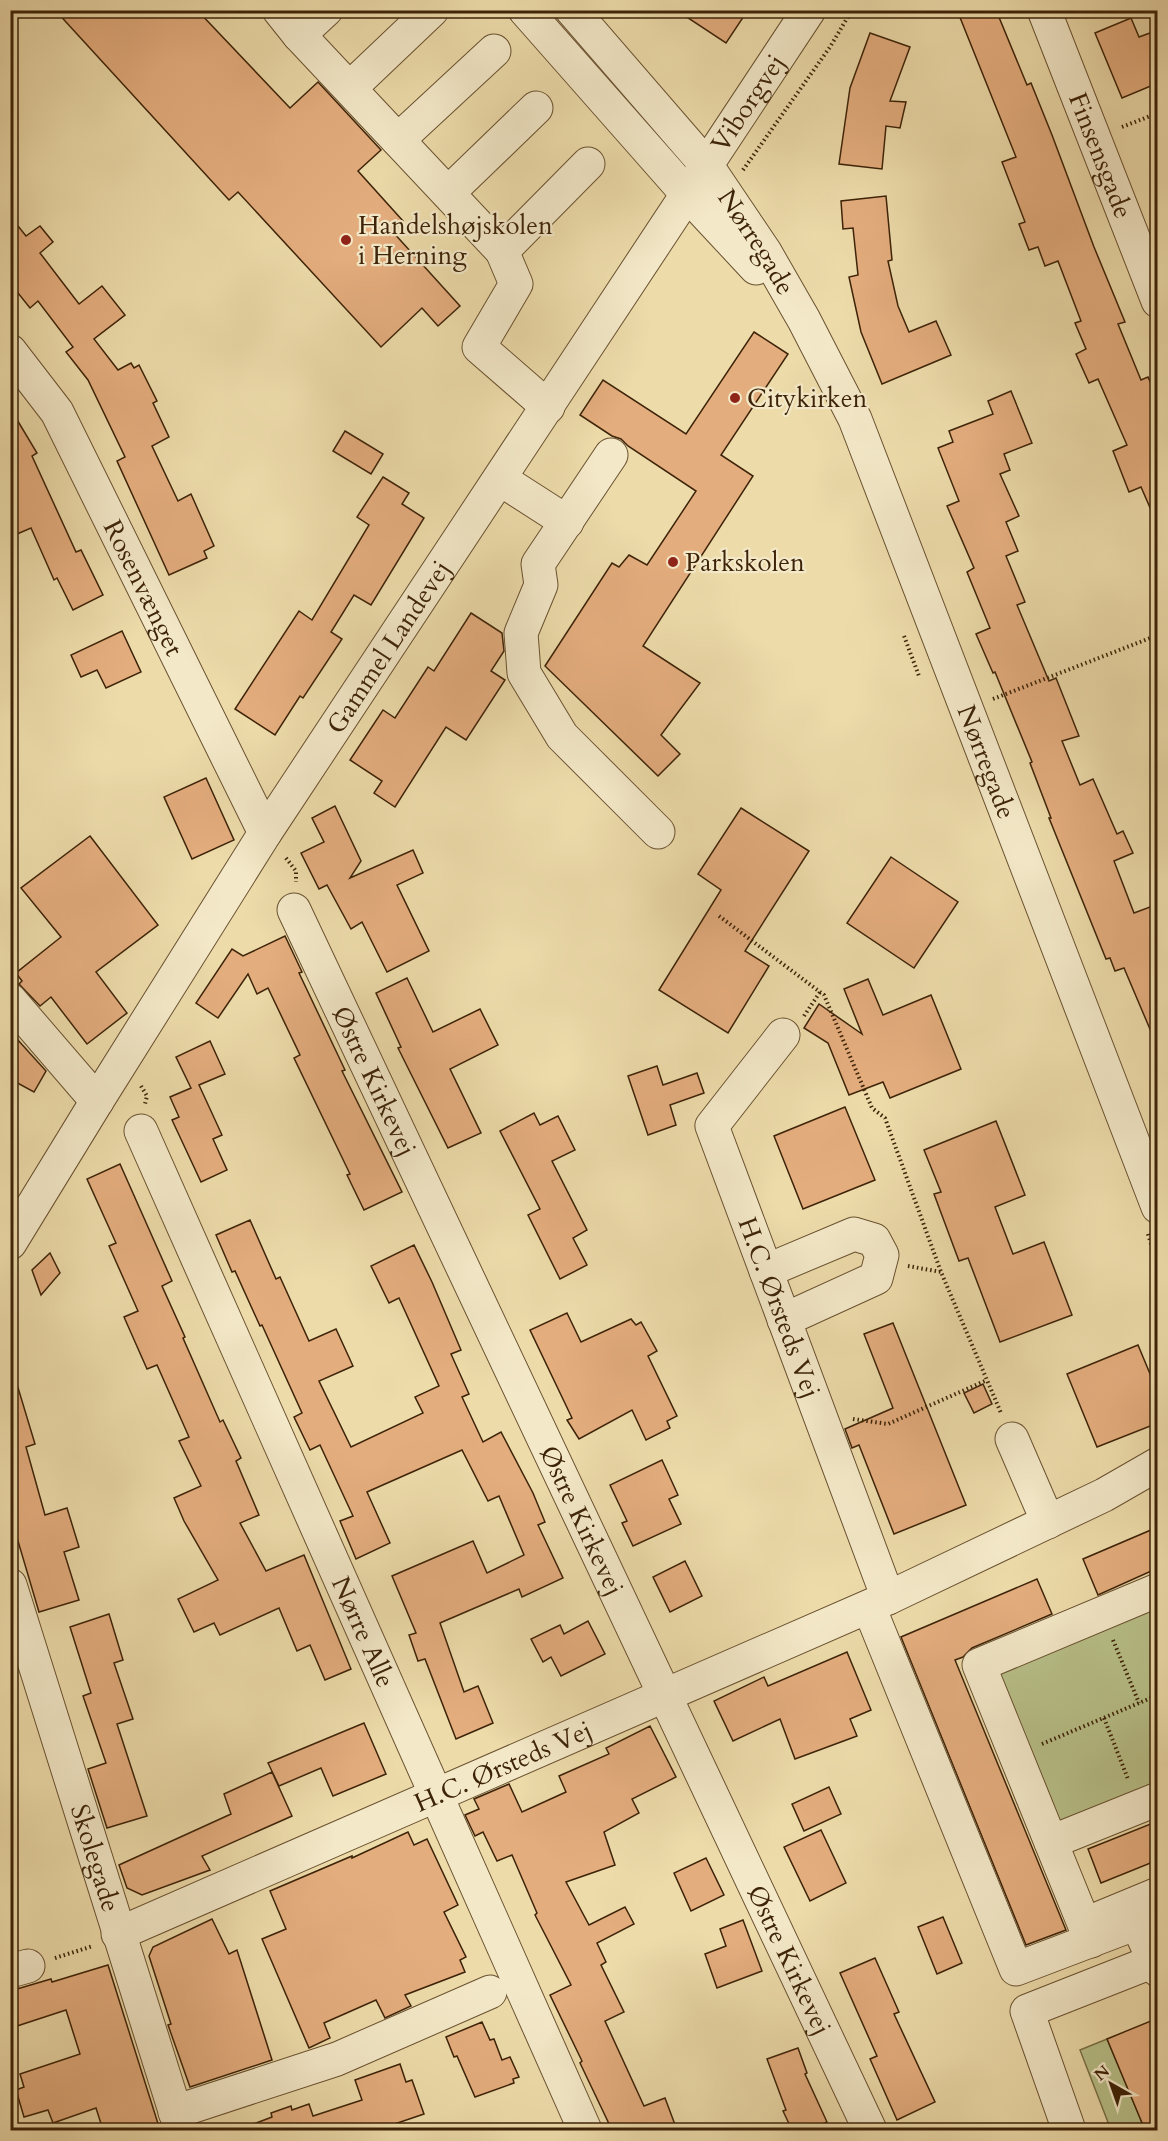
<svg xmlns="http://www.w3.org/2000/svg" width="1168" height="2141" viewBox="0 0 1168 2141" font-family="Cardo,serif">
<rect width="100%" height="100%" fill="#eddbaa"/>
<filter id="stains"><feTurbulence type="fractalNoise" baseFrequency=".00333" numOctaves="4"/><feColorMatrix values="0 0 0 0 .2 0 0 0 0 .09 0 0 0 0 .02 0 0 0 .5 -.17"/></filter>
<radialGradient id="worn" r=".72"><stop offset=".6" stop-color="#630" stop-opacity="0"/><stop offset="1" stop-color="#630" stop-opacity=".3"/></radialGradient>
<!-- green -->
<g fill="#b8c089" stroke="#7a7248" stroke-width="1.5">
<path d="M1157 1590V1799L1051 1842 979 1665Z"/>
<path d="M1107 2039 1145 2130H1111L1080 2050Z"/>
</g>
<!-- building -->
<g fill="#e4ad7e" stroke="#3d2308" stroke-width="1.5">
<path d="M55 10H197L290 108 318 82 381 150 358 171 403 221 392 231 460 306 438 326 422 308 381 347 238 192 229 200Z"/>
<path d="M676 10H748L726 43Z"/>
<path d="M957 10H996L1027 85 1031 83 1052 135 1094 247 1125 322 1118 324 1141 380 1148 377 1158 399V526L1141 487 1129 492 1113 451 1127 445 1098 379 1089 383 1076 354 1086 349 1075 323 1081 321 1058 261 1045 266 1038 247 1029 250 1019 224 1025 222 1002 162 1016 157Z"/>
<path d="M1131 18 1139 37 1150 33 1158 50V83L1122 98 1095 33Z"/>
<path d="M870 33 910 47 890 101 906 102 900 128 886 126 882 169 839 164 850 88Z"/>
<path d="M886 196 892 260 888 261 898 306 909 332 936 321 951 355 882 384 861 332 849 277 858 275 853 228 843 229 841 201Z"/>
<path d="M10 216 26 236 40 226 53 242 40 253 79 304 102 286 125 315 94 339 118 370 131 363 134 368 139 365 157 401 153 403 169 437 152 446 178 501 191 494 214 546 204 551 207 558 169 575 117 461 125 457 88 380 66 352 73 347 38 301 30 308 10 283Z"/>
<path d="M754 332 788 354 721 455 753 476 643 646 700 683 661 735 680 754 658 776 545 666 612 563 619 567 629 555 647 565 696 491 628 446 621 439 612 436 580 415 603 380 686 434Z"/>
<path d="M1011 391 1032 443 1004 454 1010 470 1000 474 1019 516 1006 522 1018 551 1006 556 1025 602 1017 605 1049 681 1056 678 1079 736 1062 741 1080 785 1093 779 1117 834 1123 831 1133 853 1114 861 1134 913 1158 904V1048L1124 968 1115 971 1110 958 1106 959 1049 818H1051L1030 763 1032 762 995 672 993 673 976 634 990 628 967 572 974 568 947 506 959 501 938 448 953 442 949 431 993 414 988 401Z"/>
<path d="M10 408 37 453 32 456 76 552 81 550 103 595 73 610 57 578 54 580 31 528 10 537Z"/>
<path d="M345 431 383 454 371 474 333 451Z"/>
<path d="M383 477 409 493 402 504 424 518 371 605 354 595 331 632 342 639 303 698 300 696 275 735 235 709 299 611 312 620 369 525 357 517Z"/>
<path d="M471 613 502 633 504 651 491 671 505 680 466 740 446 727 395 807 374 793 382 781 350 760 383 710 395 718 428 667 434 671Z"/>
<path d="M122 631 141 672 106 688 97 670 81 677 71 655Z"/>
<path d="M206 778 234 840 192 859 164 797Z"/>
<path d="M335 806 361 861 350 878 413 850 423 873 397 885 429 951 387 972 362 922 351 929 327 885 319 889 301 853 324 842 312 818Z"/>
<path d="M741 808 809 851 745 951 769 966 728 1033 659 990 721 890 698 874Z"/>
<path d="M90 836 158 925 96 972 127 1013 87 1044 51 997 40 1006 19 984 22 981 16 973 61 937 21 888Z"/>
<path d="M891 857 958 902 914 968 847 923Z"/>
<path d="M285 936 302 972 299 973 345 1070 342 1071 402 1192 364 1210 347 1175 350 1174 294 1058 300 1055 268 988 257 994 248 974 218 1018 196 1003 232 949 243 956Z"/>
<path d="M407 978 433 1032 480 1009 498 1045 450 1069 481 1133 448 1148 398 1048 401 1047 376 993Z"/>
<path d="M868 979 883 1015 931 995 961 1069 890 1098 883 1082 849 1095 828 1043 804 1028 819 1004 862 1034 844 989Z"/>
<path d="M17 1039 46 1071 34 1092 10 1079V1050Z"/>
<path d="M210 1041 225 1074 199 1085 222 1135 213 1139 227 1170 201 1182 172 1120 179 1117 170 1097 191 1088 176 1057Z"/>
<path d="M657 1066 663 1085 697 1073 704 1093 670 1105 676 1125 648 1135 628 1076Z"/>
<path d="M845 1107 875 1180 803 1209 774 1136Z"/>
<path d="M534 1113 540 1125 558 1116 575 1150 552 1161 587 1230 573 1238 587 1265 560 1279 528 1215 540 1209 500 1131Z"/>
<path d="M996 1121 1025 1195 995 1207 1013 1254 1044 1242 1072 1315 1000 1342 968 1258 959 1261 934 1194 941 1192 924 1150Z"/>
<path d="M120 1164 172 1281 162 1286 185 1337 183 1338 220 1422 223 1420 241 1458 236 1461 259 1515 240 1523 266 1571 304 1555 351 1669 325 1680 310 1645 297 1651 279 1608 220 1635 214 1623 194 1632 178 1599 218 1580 184 1521 174 1498 201 1486 179 1441 189 1437 157 1365 147 1369 124 1317 138 1311 109 1246 116 1243 87 1179Z"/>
<path d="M250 1220 276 1279 280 1277 309 1341 336 1329 353 1366 319 1381 351 1447 423 1413 415 1397 439 1386 399 1298 389 1303 371 1266 414 1245 432 1282 461 1350 451 1354 469 1394 462 1397 483 1442 501 1432 533 1493 545 1522 538 1525 563 1578 522 1597 519 1589 440 1623 464 1692 478 1686 493 1723 456 1739 425 1659 418 1661 409 1635 416 1633 392 1576 473 1541 487 1573 524 1555 499 1496 488 1501 462 1450 419 1469 367 1492 390 1543 356 1559 340 1521 353 1516 320 1445 310 1450 294 1417 302 1413 262 1325 260 1326 235 1271 232 1272 216 1235Z"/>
<path d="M50 1253 60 1273 41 1295 32 1270Z"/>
<path d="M567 1313 581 1342 631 1319 636 1325 641 1322 657 1351 648 1356 677 1416 667 1421 670 1428 646 1440 632 1410 579 1439 567 1420 572 1418 530 1330Z"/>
<path d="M893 1323 966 1505 894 1534 859 1445 852 1448 845 1429 893 1408 864 1334Z"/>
<path d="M1138 1345 1158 1393V1423L1097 1447 1067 1374Z"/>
<path d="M16 1381 35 1444 26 1447 45 1515 67 1508 79 1547 64 1552 79 1600 39 1612 10 1514V1382Z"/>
<path d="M983 1384 992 1404 974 1413 964 1393Z"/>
<path d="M662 1460 678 1495 669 1499 681 1524 633 1546 622 1523 627 1521 610 1485Z"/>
<path d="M1158 1527V1568L1098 1595 1083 1559Z"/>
<path d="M685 1561 702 1596 670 1612 653 1577Z"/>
<path d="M1037 1579 1052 1614 972 1648 963 1657 955 1660 1066 1930 1026 1945 901 1637Z"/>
<path d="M109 1614 123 1660 114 1663 133 1719 117 1724 147 1816 107 1828 88 1769 106 1763 83 1696 91 1693 70 1627Z"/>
<path d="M588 1621 605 1654 561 1676 551 1657 543 1662 531 1639 560 1625 564 1634Z"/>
<path d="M847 1652 871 1710 850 1719 857 1736 795 1759 780 1719 733 1741 714 1701 764 1677 768 1686Z"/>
<path d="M364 1723 386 1774 333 1796 321 1768 279 1786 268 1763Z"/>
<path d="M650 1726 676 1777 632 1799 639 1813 604 1832 615 1865 566 1882 589 1925 625 1907 634 1924 597 1943 606 1962 601 1965 624 2012 605 2021 644 2106 665 2098 677 2130H612L580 2063 582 2061 550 1995 571 1985 535 1915 537 1913 512 1855 497 1861 483 1832 475 1836 465 1815 479 1809 474 1799 509 1784 522 1812 566 1792 559 1776 609 1754 606 1748Z"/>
<path d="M272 1772 292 1816 202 1856 210 1870 142 1895 127 1888 119 1865 231 1814 224 1794Z"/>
<path d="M829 1787 841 1814 804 1831 792 1804Z"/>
<path d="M1158 1821V1860L1101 1883 1088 1849Z"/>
<path d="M821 1830 846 1883 810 1901 784 1847Z"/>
<path d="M408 1832 414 1845 427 1839 458 1905 444 1912 466 1957 460 1960 465 1972 405 1995 411 2006 385 2018 376 2000 324 2023 330 2038 309 2048 262 1939 286 1929 270 1891 352 1856V1858Z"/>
<path d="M706 1858 724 1895 691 1911 674 1873Z"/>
<path d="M943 1917 962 1963 937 1974 918 1927Z"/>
<path d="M212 1919 229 1954 237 1950 272 2060 190 2087 168 2025 171 2024 149 1956 153 1947Z"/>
<path d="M743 1920 762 1971 717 1988 705 1954 726 1946 720 1929Z"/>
<path d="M875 1958 899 2012 894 2014 935 2102 897 2120 870 2059 877 2056 840 1973Z"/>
<path d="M108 1965 160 2130H103L96 2108 53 2123 48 2110 24 2117 16 2090 24 2087 20 2074 80 2054 66 2010 14 2027 10 2015V1991L51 1979 52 1982Z"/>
<path d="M1158 2018V2130H1145L1107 2039Z"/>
<path d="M482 2022 490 2040 494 2039 502 2060 510 2057 519 2077 513 2079 514 2083 475 2097 457 2056 454 2057 446 2037Z"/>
<path d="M798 2048 807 2073 805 2074 827 2122 807 2130H792L783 2111 786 2110 767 2059Z"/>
<path d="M400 2064 406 2082 412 2080 424 2114 377 2130H244L243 2128 272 2117 271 2113 291 2106 292 2110 309 2104 313 2116 362 2100 355 2080Z"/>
</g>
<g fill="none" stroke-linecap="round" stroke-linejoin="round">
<!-- minor casing -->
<g stroke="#695130" stroke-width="35">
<g id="minor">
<path d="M279 10 299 35"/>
<path d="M326 10 299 35 502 251 516 284 479 347 548 407"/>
<path d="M525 10 688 195 756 268"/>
<path id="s1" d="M572 10 707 166 765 252 804 320 855 419 1158 1207"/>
<path id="s2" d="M1044 10 1158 301"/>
<path d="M350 88 432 10"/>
<path d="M398 140 494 51"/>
<path d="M448 193 536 108"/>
<path d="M502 251 588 164"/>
<path id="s3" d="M10 351 57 412 265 833"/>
<path d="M611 455 538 564 541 585 521 633 524 673 562 736 658 832"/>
<path d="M500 479 567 522"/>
<path id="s4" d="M294 910 870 2130"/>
<path d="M10 1000 97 1101"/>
<path id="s5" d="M783 1035 712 1126 888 1598"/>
<path id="s6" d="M141 1131 585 2130"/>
<path id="s7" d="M10 1243 97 1101 265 833 809 10"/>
<path d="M766 1271 854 1234 874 1240 882 1255 876 1278 784 1320"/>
<path d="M1012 1439 1048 1522"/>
<path id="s8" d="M10 1585 181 2130"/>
<path d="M869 1607 1016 1969 1137 1923 1154 1961 1158 1960"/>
<path d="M1051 1842 1158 1799"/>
<path d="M1100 1918 1158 1894"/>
<path id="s9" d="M118 1934 888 1598 1104 1495 1158 1464"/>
<path d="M1091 1941 979 1665 1158 1590"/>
<path d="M10 1971 28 1966"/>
<path d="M175 2112 337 2059 490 1992"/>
<path d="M1069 2130 1027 2011 1154 1961 1158 1970"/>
</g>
</g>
<!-- path -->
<g stroke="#3d2308" stroke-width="4" stroke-dasharray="1.5 3" stroke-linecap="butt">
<path d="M1122 127 1158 113"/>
<path d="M743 170 830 47 852 10"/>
<path d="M904 636 919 676"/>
<path d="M993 699 1158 635"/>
<path d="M286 858 296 871V882"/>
<path d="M719 916 824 995 872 1108 885 1118 941 1272 1001 1413"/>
<path d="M804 1016 820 992"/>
<path d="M141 1086 147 1096 145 1104"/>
<path d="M1148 1234 1158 1266"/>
<path d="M908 1266 941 1272"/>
<path d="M853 1419 888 1424 987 1380"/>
<path d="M1113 1640 1139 1703"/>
<path d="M1104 1718 1128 1779"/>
<path d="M1042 1744 1158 1695"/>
<path d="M55 1958 93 1946"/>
</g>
<!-- minor -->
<use href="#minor" stroke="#f3e8c8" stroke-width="33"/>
</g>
<!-- markers -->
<g fill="#8f2418" stroke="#f3e8c8" stroke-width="2">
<circle cx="346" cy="240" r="6"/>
<circle cx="735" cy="398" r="6"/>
<circle cx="673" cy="562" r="6"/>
</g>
<g text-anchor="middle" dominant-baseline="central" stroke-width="4.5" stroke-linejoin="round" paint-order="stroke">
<!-- street labels -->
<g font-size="26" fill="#3d2308" stroke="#f3e8c8">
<text stroke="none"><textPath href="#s7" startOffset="1358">Viborgvej</textPath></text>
<text stroke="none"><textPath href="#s2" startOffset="156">Finsensgade</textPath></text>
<text stroke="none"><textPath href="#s1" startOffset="297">Nørregade</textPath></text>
<text stroke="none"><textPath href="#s3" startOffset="273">Rosenvænget</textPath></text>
<text stroke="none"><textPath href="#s7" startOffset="706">Gammel Landevej</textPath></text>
<text stroke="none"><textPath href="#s1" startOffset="867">Nørregade</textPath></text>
<text stroke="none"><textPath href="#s4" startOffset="189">Østre Kirkevej</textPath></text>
<text stroke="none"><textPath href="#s5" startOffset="309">H.C. Ørsteds Vej</textPath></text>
<text stroke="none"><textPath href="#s4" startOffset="675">Østre Kirkevej</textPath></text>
<text stroke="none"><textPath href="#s6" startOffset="548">Nørre Alle</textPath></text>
<text stroke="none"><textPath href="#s9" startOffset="420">H.C. Ørsteds Vej</textPath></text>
<text stroke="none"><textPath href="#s8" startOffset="286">Skolegade</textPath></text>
<text stroke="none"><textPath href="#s4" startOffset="1161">Østre Kirkevej</textPath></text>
</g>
<!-- poi labels -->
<g font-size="26" fill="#3d2308" stroke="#f3e8c8" text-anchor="start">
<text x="358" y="225">Handelshøjskolen<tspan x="358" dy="30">i Herning</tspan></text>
<text x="747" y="398">Citykirken</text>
<text x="685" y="562">Parkskolen</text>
</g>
</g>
<!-- margin -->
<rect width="1168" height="2141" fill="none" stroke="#eddbaa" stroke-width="36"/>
<rect x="12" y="12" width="1144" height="2117" fill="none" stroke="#3d2308" stroke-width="3"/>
<rect x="18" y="18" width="1132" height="2105" fill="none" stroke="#3d2308" stroke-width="1.5"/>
<!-- north arrow -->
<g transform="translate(1111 2084) rotate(320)" stroke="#f3e8c8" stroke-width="4.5" paint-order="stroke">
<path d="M0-4.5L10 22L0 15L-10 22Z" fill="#3d2308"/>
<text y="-9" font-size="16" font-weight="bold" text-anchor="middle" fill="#3d2308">N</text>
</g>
<rect width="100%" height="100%" filter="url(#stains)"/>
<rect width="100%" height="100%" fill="url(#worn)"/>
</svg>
